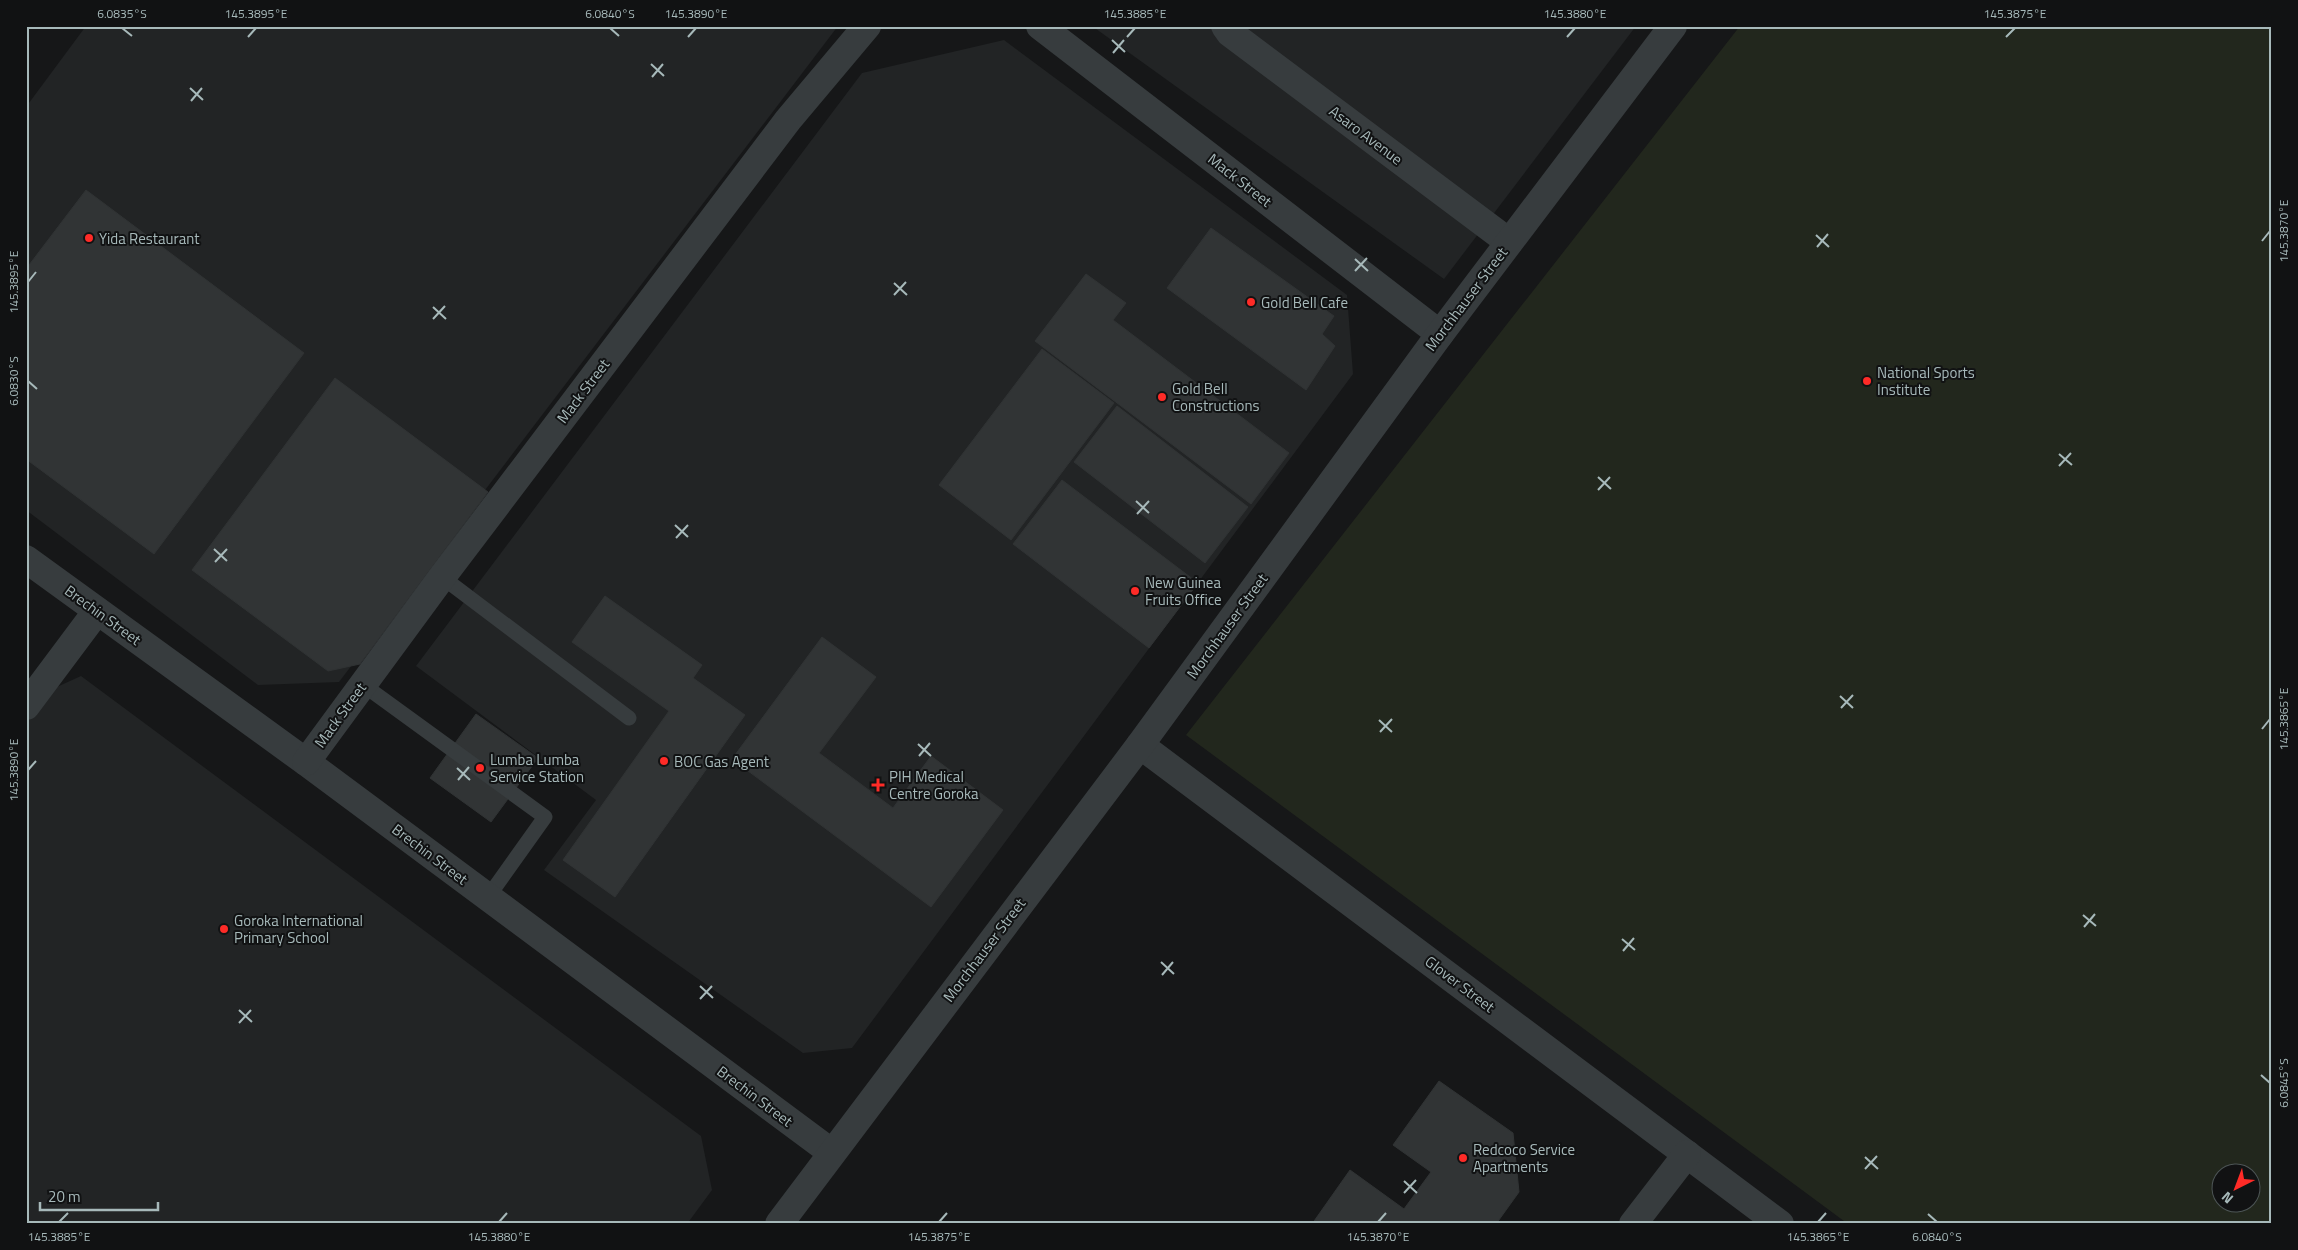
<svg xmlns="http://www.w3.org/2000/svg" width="2298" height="1250" viewBox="0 0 2298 1250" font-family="'Titillium Web',sans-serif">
<rect width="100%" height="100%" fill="#161718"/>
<!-- built -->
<g fill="#222425">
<path d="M86 26H838L339 682 258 685 26 510V107Z"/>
<path d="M1092 26H1636L1444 279Z"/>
<path d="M1004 40 1347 295 1353 374 852 1048 803 1053 544 870 596 800 416 666 862 73Z"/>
<path d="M81 676 701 1136 712 1190 687 1224H26V721L48 691Z"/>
</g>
<!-- green -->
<path fill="#22271d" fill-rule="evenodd" d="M1740 26H2272V1224H1848L1186 735ZM2220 1172H2250V1202H2220Z"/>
<!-- building -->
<g fill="#313435" stroke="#303334">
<path d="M86 190 304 353 154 554 26 459V269Z"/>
<path d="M1211 228 1334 316 1322 334 1335 346 1306 390 1167 288Z"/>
<path d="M1086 274 1126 303 1113 320 1289 453 1251 504 1035 341Z"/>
<path d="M1042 349 1114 403 1011 540 939 485Z"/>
<path d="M335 378 488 492 360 664 328 671 192 570Z"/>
<path d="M1117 406 1248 507 1205 563 1074 462Z"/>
<path d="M1062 480 1198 583 1149 648 1013 544Z"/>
<path d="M605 596 702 665 693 678 745 715 615 897 563 860 669 711 572 642Z"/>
<path d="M822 637 876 677 819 753 893 808 931 756 1003 810 931 907 732 759Z"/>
<path d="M476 714 538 758 491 822 430 778Z"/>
<path d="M1439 1081 1513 1133 1519 1192 1496 1224H1312L1350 1170 1404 1209 1431 1172 1393 1145Z"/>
</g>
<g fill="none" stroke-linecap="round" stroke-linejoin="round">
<!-- service -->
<g stroke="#373c3e" stroke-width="15">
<path d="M442 577 629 718"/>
<path d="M362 684 545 817 488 897"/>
</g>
<!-- minor -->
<g stroke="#373c3e" stroke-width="28">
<path d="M1040 26 1440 334"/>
<path d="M1225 26 1230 33 1509 242"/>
<path d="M26 559 306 762 831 1152"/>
<path d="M26 706 97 611"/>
<path d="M1140 745 1780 1224"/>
<path d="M306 762 442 577 788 120 867 26"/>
<path d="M779 1224 1140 745 1440 334 1673 26"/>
<path d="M1633 1224 1687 1154"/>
</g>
</g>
<!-- ticks -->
<path fill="none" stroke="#a7b9ba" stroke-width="2" d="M122 28 132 36M610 28 619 36M248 37 256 28M688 37 696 28M1127 37 1135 28M1567 37 1575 28M2006 37 2015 28M1112 40 1125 52M1113 53 1124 40M651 64 664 76M652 77 663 64M190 88 203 100M191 101 202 88M1816 235 1829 247M2262 241 2270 231M1817 247 1828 234M1355 259 1368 271M1355 271 1367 258M28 282 36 272M894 283 907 295M894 295 906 282M433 307 446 319M433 319 445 306M28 381 37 389M2059 454 2072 465M2059 466 2071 453M1598 477 1611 489M1598 490 1610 477M1136 501 1149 513M1137 514 1149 501M675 525 688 537M676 538 688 525M214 549 227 561M215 562 227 549M1840 696 1853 708M1841 708 1853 695M1379 720 1392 732M2262 729 2270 719M1380 732 1392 719M918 744 931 756M919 756 930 743M457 768 470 780M28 770 36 761M458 780 469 767M2083 915 2096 926M2084 927 2095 914M1622 939 1635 950M1623 951 1634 938M1161 962 1174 974M1162 975 1173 962M700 986 713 998M700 999 712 986M239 1010 252 1022M239 1023 251 1010M2261 1075 2270 1083M1865 1157 1878 1169M1865 1169 1877 1156M1404 1181 1417 1193M1404 1193 1416 1180M1928 1214 1937 1222M59 1222 68 1213M499 1222 507 1213M939 1222 947 1213M1378 1222 1386 1213M1818 1222 1826 1213"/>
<!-- markers -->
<g fill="#ff2b27" stroke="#111213" stroke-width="2">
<circle cx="89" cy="238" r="5"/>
<circle cx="1251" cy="302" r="5"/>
<circle cx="1867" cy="381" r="5"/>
<circle cx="1162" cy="397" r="5"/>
<circle cx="1135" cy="591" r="5"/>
<circle cx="664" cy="761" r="5"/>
<circle cx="480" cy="768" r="5"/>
<path d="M875.5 777.5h5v5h5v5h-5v5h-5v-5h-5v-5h5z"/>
<circle cx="224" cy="929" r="5"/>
<circle cx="1463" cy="1158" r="5"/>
</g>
<g text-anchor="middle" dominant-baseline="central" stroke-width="4" stroke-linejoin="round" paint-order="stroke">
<!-- street labels -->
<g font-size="15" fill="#a7b9ba" stroke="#111213">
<text transform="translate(1366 135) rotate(37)">Asaro Avenue</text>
<text transform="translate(1240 180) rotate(38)">Mack Street</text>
<text transform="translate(1466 299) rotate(-53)">Morchhauser Street</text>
<text transform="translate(583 391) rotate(-53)">Mack Street</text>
<text transform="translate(103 615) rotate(36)">Brechin Street</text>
<text transform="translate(1227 626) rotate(-54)">Morchhauser Street</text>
<text transform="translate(340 715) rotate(-54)">Mack Street</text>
<text transform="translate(430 854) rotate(37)">Brechin Street</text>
<text transform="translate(984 950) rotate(-53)">Morchhauser Street</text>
<text transform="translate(1460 984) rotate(37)">Glover Street</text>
<text transform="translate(755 1096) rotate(37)">Brechin Street</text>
</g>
<!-- poi labels -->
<g font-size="15" fill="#a7b9ba" stroke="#111213" text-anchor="start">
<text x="99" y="238">Yida Restaurant</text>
<text x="1261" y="302">Gold Bell Cafe</text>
<text x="1877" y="372">National Sports<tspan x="1877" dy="17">Institute</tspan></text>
<text x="1172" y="388">Gold Bell<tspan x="1172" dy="17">Constructions</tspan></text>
<text x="1145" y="582">New Guinea<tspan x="1145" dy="17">Fruits Office</tspan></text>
<text x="490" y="759">Lumba Lumba<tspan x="490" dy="17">Service Station</tspan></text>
<text x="674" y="761">BOC Gas Agent</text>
<text x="889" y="776">PIH Medical<tspan x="889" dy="17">Centre Goroka</tspan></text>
<text x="234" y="920">Goroka International<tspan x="234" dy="17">Primary School</tspan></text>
<text x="1473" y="1149">Redcoco Service<tspan x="1473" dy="17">Apartments</tspan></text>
</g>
</g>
<!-- border -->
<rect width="2298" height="1250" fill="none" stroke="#111213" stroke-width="55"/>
<!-- north arrow -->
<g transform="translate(2236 1188) rotate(222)"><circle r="24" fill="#111213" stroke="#4d5556"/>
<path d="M0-4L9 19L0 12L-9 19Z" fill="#ff2b27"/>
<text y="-8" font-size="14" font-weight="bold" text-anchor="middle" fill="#a7b9ba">N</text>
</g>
<!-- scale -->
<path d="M40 1202v8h118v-8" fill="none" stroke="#a7b9ba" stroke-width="2.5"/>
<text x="48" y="1202" font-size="15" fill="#a7b9ba" stroke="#111213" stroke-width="4" paint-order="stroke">20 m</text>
<rect x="28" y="28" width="2242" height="1194" fill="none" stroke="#a7b9ba" stroke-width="2"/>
<g font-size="12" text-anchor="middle" fill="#a7b9ba">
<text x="122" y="18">6.0835°S</text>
<text x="256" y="18">145.3895°E</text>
<text x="610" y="18">6.0840°S</text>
<text x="696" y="18">145.3890°E</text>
<text x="1135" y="18">145.3885°E</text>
<text x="1575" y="18">145.3880°E</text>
<text x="2015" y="18">145.3875°E</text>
<text transform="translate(2284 231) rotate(-90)" y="4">145.3870°E</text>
<text transform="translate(14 282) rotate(-90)" y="4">145.3895°E</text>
<text transform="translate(14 381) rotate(-90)" y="4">6.0830°S</text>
<text transform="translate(2284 719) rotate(-90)" y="4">145.3865°E</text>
<text transform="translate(14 770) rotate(-90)" y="4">145.3890°E</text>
<text transform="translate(2284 1083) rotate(-90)" y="4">6.0845°S</text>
<text x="59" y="1241">145.3885°E</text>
<text x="499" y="1241">145.3880°E</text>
<text x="939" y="1241">145.3875°E</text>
<text x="1378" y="1241">145.3870°E</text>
<text x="1818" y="1241">145.3865°E</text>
<text x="1937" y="1241">6.0840°S</text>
</g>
</svg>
